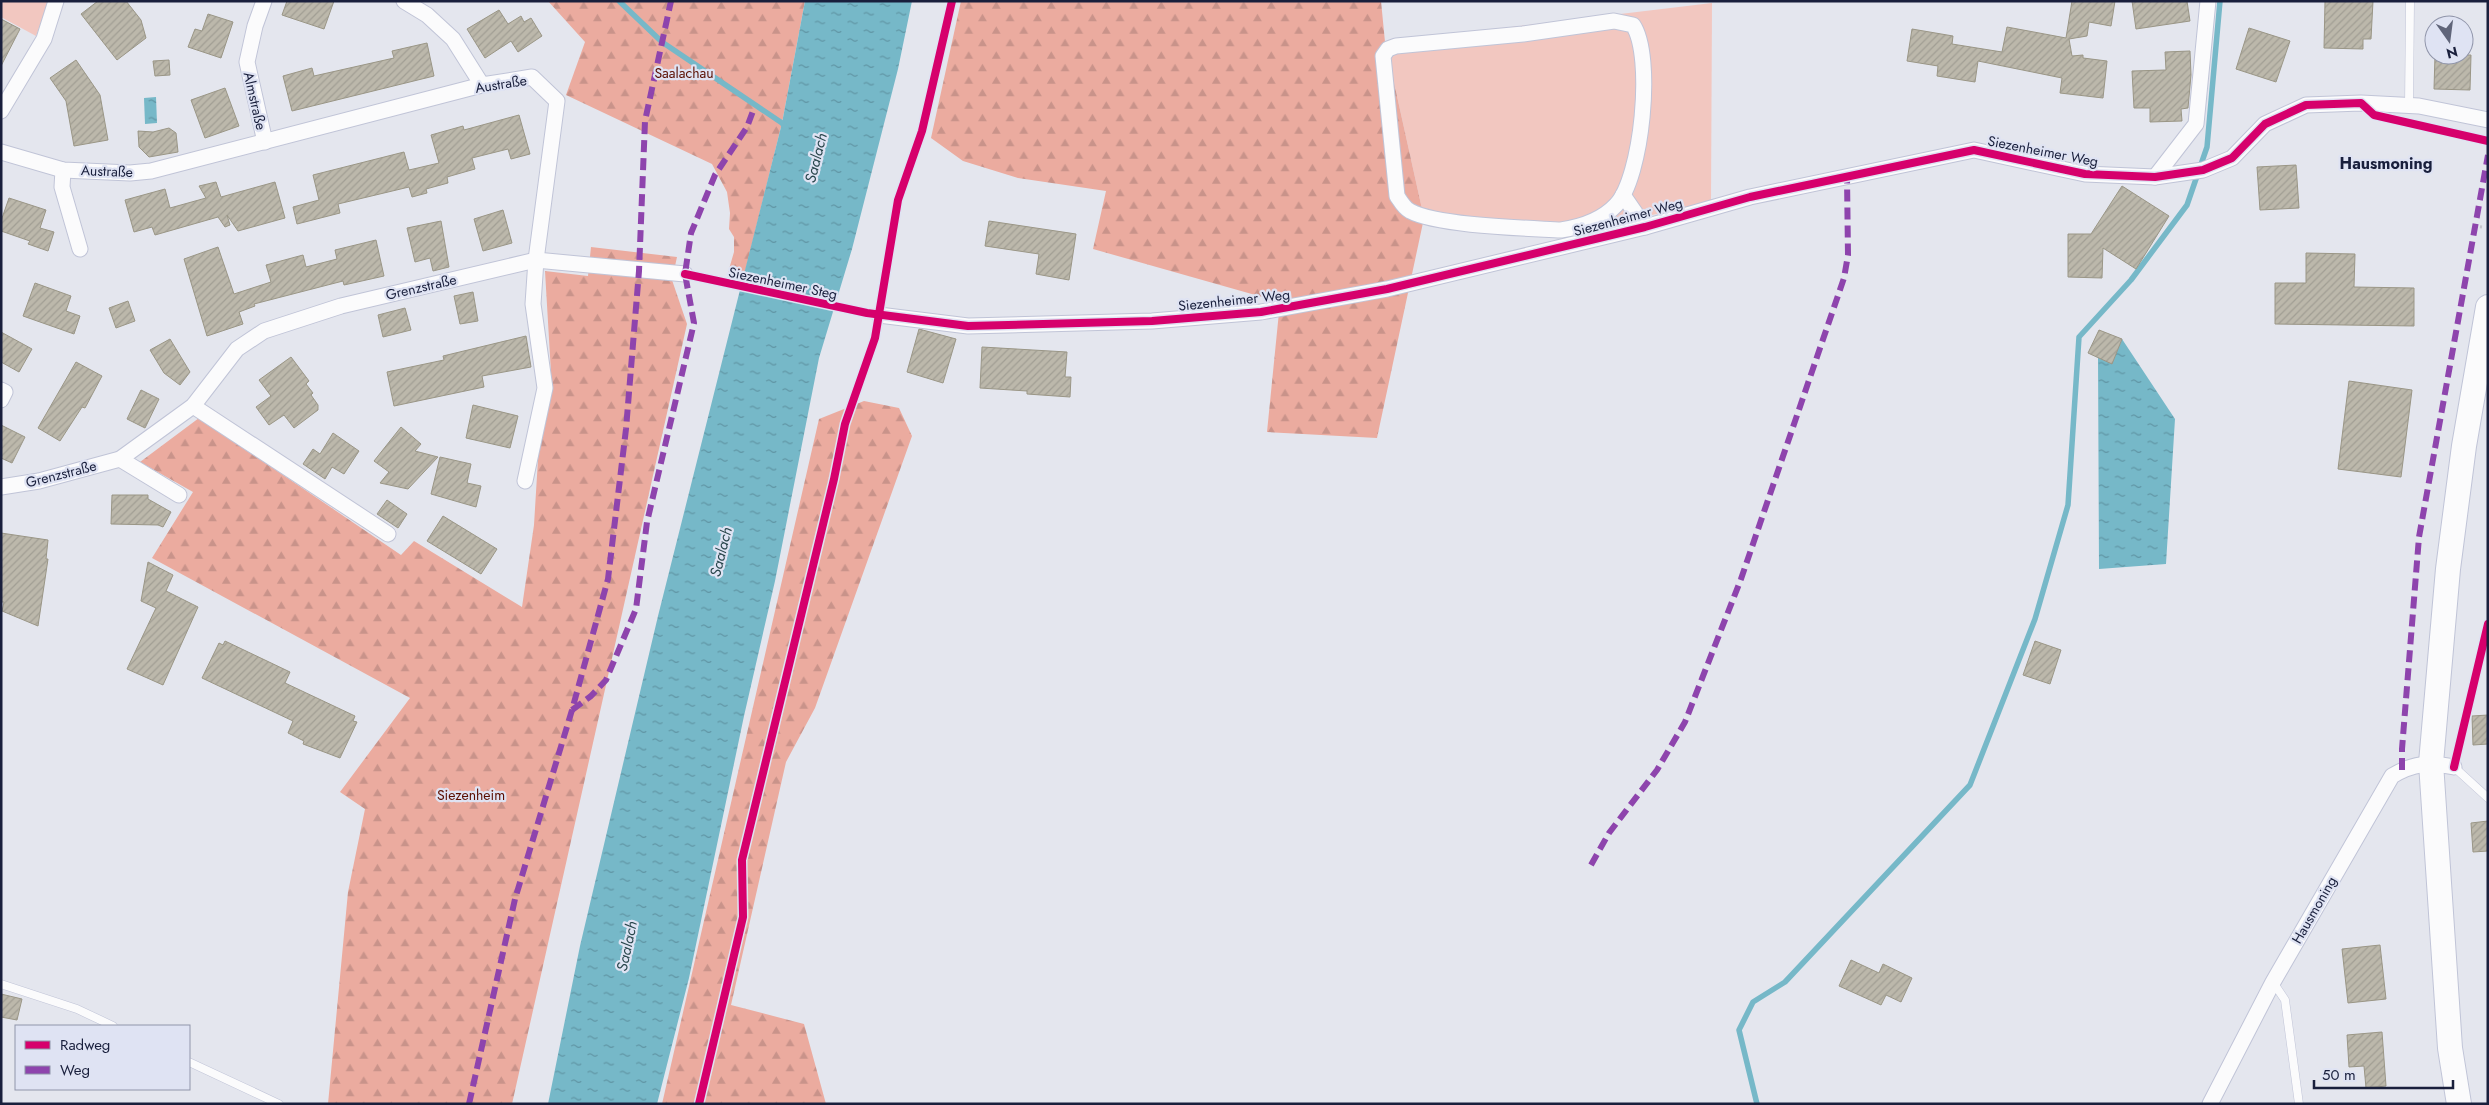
<svg xmlns="http://www.w3.org/2000/svg" width="2489" height="1105" viewBox="0 0 2489 1105" font-family="Jost,sans-serif">
<defs>
<pattern id="forest-firs" width="22" height="20" patternUnits="userSpaceOnUse" patternTransform="scale(1.25)"><rect width="22" height="20" fill="#ebab9f"/><path d="M5 1l3.5 6h-7zM16 11l3.5 6h-7z" fill="#c9938a"/></pattern>
<pattern id="water-ripples" width="26" height="14" patternUnits="userSpaceOnUse" patternTransform="scale(1.25)"><rect width="26" height="14" fill="#76b8c8"/><path d="M2 4q2-2 4 0t4 0M15 11q2-2 4 0t4 0" fill="none" stroke="#6095a4"/></pattern>
<pattern id="building-hatch" width="6" height="6" patternUnits="userSpaceOnUse" patternTransform="scale(1.25)"><rect width="6" height="6" fill="#bcb8ab"/><path d="M-1 1l2-2M0 6l6-6M5 7l2-2" fill="none" stroke="#a19e94"/></pattern>
</defs>
<rect width="100%" height="100%" fill="#e4e6ee"/>
<!-- green -->
<g fill="#f2c7c0">
<path d="M1 1H49L36 36 1 17Z"/>
<path d="M1712 3 1711 202 1580 231 1424 218 1385 42Z"/>
</g>
<!-- forest -->
<g fill="url(#forest-firs)">
<path d="M548 1H805L782 123 743 280 727 276 734 252V237L729 229 730 213 727 192 712 164 566 95 585 42Z"/>
<path d="M961 1H1381L1385 42 1424 218 1377 438 1267 432 1280 302 1093 249 1106 191 1018 178 963 161 931 138Z"/>
<path d="M591 247 677 257 672 280 687 324 512 1104H328L348 892 365 809 340 792 410 698 152 558 193 492 140 462 199 418 401 555 414 541 522 607 534 525 539 443 552 390 545 271 588 276Z"/>
<path d="M864 401 899 408 912 436 815 708 786 762 731 1005 804 1024 826 1104H662L819 419Z"/>
</g>
<!-- water -->
<g fill="url(#water-ripples)">
<path d="M805 1H912L898 69 852 249 819 358 775 581 744 716 689 978 657 1104H548L580 946 658 616 782 123Z"/>
<path d="M156 97 157 123 145 124 144 98Z"/>
<path d="M2122 339 2175 419 2166 564 2099 569 2098 357 2112 363Z"/>
</g>
<g fill="none" stroke-linecap="round" stroke-linejoin="round">
<!-- stream -->
<g stroke="#76b8c8" stroke-width="5.5">
<path d="M619 1 662 42 782 123 786 128"/>
<path d="M1757 1104 1739 1030 1753 1002 1785 982 1970 785 2035 619 2068 505 2079 337 2131 280 2187 205 2207 147 2220 1"/>
</g>
</g>
<!-- building -->
<g fill="url(#building-hatch)" stroke="#9a9686">
<path d="M98 1H126L141 20 146 38 117 60 81 14Z"/>
<path d="M287 1H334L324 29 282 15Z"/>
<path d="M2072 1H2115L2111 26 2089 22 2087 36 2069 39 2072 56 2083 55V58L2107 61 2103 98 2060 93 2062 78 1978 61 1975 82 1937 76 1938 66 1907 61 1912 29 1953 36 1952 44 2002 52 2007 27 2066 38Z"/>
<path d="M2132 1H2187L2190 21 2136 29Z"/>
<path d="M2325 1H2373L2371 39H2363V49L2324 48Z"/>
<path d="M499 10 508 24 521 16 524 22 531 18 542 36 518 52 511 41 485 58 467 29Z"/>
<path d="M208 14 233 22 221 58 188 47 195 29 202 31Z"/>
<path d="M1 19 20 29 1 66Z"/>
<path d="M2249 28 2290 41 2276 82 2236 69Z"/>
<path d="M427 43 434 76 292 111 283 76 312 68 314 76 394 58 392 51Z"/>
<path d="M2190 51 2191 75 2188 108 2181 109 2182 121 2150 122V108H2134L2132 71 2166 70 2165 52Z"/>
<path d="M2435 55H2471L2470 90 2434 89Z"/>
<path d="M76 60 100 95 108 140 74 146 66 101 50 78Z"/>
<path d="M169 60 170 75 155 76 153 61Z"/>
<path d="M225 88 239 126 205 138 191 100Z"/>
<path d="M519 115 530 154 511 159 508 149 472 158 475 169 447 177 448 183 426 189 427 193 412 197 409 187 338 204 340 213 297 224 293 207 319 200 313 175 404 152 409 170 439 163 431 135 463 126 464 130Z"/>
<path d="M169 128 176 133 178 152 149 157 139 147 138 131 153 132Z"/>
<path d="M2296 165 2299 208 2260 210 2257 167Z"/>
<path d="M216 182 221 197 275 182 285 218 238 231 227 215 230 225 225 227 218 217 155 235 152 227 134 232 125 200 165 189 170 208 206 198 199 186Z"/>
<path d="M2122 186 2169 216 2136 269 2103 248 2102 278 2068 277V234H2091Z"/>
<path d="M9 198 46 210 40 228 54 232 48 251 28 244 30 241 1 231V221Z"/>
<path d="M503 210 512 243 483 251 474 219Z"/>
<path d="M441 221 449 267 433 271 430 258 415 262 407 228Z"/>
<path d="M989 221 1076 234 1069 280 1036 274 1039 254 985 246Z"/>
<path d="M376 240 384 276 344 285 343 281 254 304 255 306 239 312 243 324 207 336 184 259 218 247 234 294 271 282 266 265 303 255 306 267 337 259 335 250Z"/>
<path d="M2306 253 2355 254 2354 287 2414 288V326L2275 324V283H2306Z"/>
<path d="M35 283 71 296 66 311 80 316 74 334 23 316Z"/>
<path d="M473 292 478 321 460 324 454 296Z"/>
<path d="M128 301 135 321 116 328 109 308Z"/>
<path d="M405 308 411 330 383 337 378 315Z"/>
<path d="M919 329 956 339 943 383 907 372Z"/>
<path d="M2099 330 2122 339 2112 364 2088 353Z"/>
<path d="M1 332 32 349 19 372 1 362Z"/>
<path d="M526 336 531 367 482 376 484 387 394 406 387 372 444 360 443 356Z"/>
<path d="M170 339 190 372 180 385 164 373 150 350Z"/>
<path d="M982 347 1067 352 1065 377H1071L1070 397 1027 394V391L980 388Z"/>
<path d="M291 357 309 381 306 384 313 393 311 395 318 405V410L294 428 284 415 269 425 256 407 271 396 259 380Z"/>
<path d="M76 362 102 376 85 408 82 407 60 441 38 428Z"/>
<path d="M2349 381 2412 390 2401 477 2338 469Z"/>
<path d="M141 390 159 399 145 428 127 419Z"/>
<path d="M473 405 518 416 510 448 466 438Z"/>
<path d="M1 425 25 437 12 463 1 458Z"/>
<path d="M401 427 421 444 415 451 438 457 408 489 380 483 389 472 374 461Z"/>
<path d="M333 433 359 451 344 474 332 467 325 479 303 464 313 449 320 454Z"/>
<path d="M440 457 471 464 467 483 481 486 476 507 431 494Z"/>
<path d="M112 495H148V499L171 512 163 527 158 525 111 524Z"/>
<path d="M387 500 407 514 398 528 377 514Z"/>
<path d="M443 516 497 549 481 574 427 541Z"/>
<path d="M1 533 48 540 46 559H48L38 626 2 611 4 602H1Z"/>
<path d="M148 562 173 575 166 591 198 607 163 685 127 669 156 608 141 601Z"/>
<path d="M225 641 290 672 285 683 355 716 353 721 357 722 340 758 303 744 304 741 288 733 293 721 202 678 219 643 223 645Z"/>
<path d="M2035 641 2061 650 2050 684 2023 675Z"/>
<path d="M2488 715V744L2473 745 2472 716Z"/>
<path d="M2488 821V851L2473 852 2471 823Z"/>
<path d="M2380 945 2386 999 2348 1003 2342 949Z"/>
<path d="M1851 960 1879 973 1883 964 1912 978 1901 1002 1886 995 1881 1005 1839 986Z"/>
<path d="M1 994 22 999 17 1020 1 1017Z"/>
<path d="M2382 1032 2386 1086 2366 1088 2364 1066 2349 1067 2347 1035Z"/>
</g>
<g fill="none" stroke-linecap="round" stroke-linejoin="round">
<!-- lane casing -->
<g stroke="#c0c4d7" stroke-width="9">
<g id="lane">
<path d="M2409 106 2410 1"/>
<path d="M2454 767 2488 798"/>
<path d="M2273 982 2285 1000 2299 1104"/>
<path d="M1 984 77 1009 113 1026"/>
<path d="M189 1062 279 1104"/>
</g>
</g>
<!-- street casing -->
<g stroke="#c0c4d7" stroke-width="17">
<g id="street">
<path d="M264 1 255 26 247 62 265 142"/>
<path d="M404 1 427 15 453 39 482 85"/>
<path d="M1614 21 1633 25C1654 56 1642 178 1616 205 1602 220 1581 227 1561 230 1526 228 1438 226 1410 211 1404 208 1401 202 1397 196L1383 56 1388 49 1396 46 1523 34Z"/>
<path d="M1 111 44 39 56 1"/>
<path d="M1 152 63 170 130 173 151 171 482 85 532 77 557 101 536 260 533 304 545 388 525 481"/>
<path d="M63 170 62 187 80 249"/>
<path d="M2155 177 2196 124 2208 1"/>
<path d="M1623 195 1645 227"/>
<path d="M879 315 968 326 1152 321 1261 312 1387 289 1645 227 1750 197 1974 150 2085 174 2155 177 2203 170 2232 158 2265 124 2306 105 2361 103 2419 106 2488 120"/>
<path d="M1 390 5 392 1 400"/>
<path d="M193 406 388 534"/>
<path d="M120 459 179 495"/>
<path d="M1 487 39 481 120 459 193 406 237 349 264 331 341 306 536 260 685 274"/>
<path d="M2210 1104 2273 982 2392 776C2413 763 2430 762 2454 767"/>
</g>
</g>
<!-- primary casing -->
<g stroke="#c0c4d7" stroke-width="26">
<path id="primary" d="M2459 1104 2450 1048 2431 763 2448 569 2464 446 2488 307"/>
</g>
<!-- path -->
<g stroke="#c5c5cc" stroke-width="3" stroke-dasharray="2.5 2.5" stroke-linecap="butt">
<path d="M2475 226 2482 227"/>
<path d="M701 277 863 313"/>
</g>
<!-- lane -->
<use href="#lane" stroke="#fbfbfc" stroke-width="8"/>
<!-- street -->
<use href="#street" stroke="#fbfbfc" stroke-width="15"/>
<!-- primary -->
<use href="#primary" stroke="#fbfbfc" stroke-width="24"/>
<!-- quiet -->
<g stroke="#8e44ad" stroke-width="6" stroke-dasharray="12 6" stroke-linecap="butt">
<path d="M572 710 591 696 606 680 636 609 647 522 694 323 685 274 691 233 715 175 747 127 753 111"/>
<path d="M2402 770V749L2419 537 2488 155"/>
<path d="M1591 865 1609 833 1657 770 1685 722 1741 579 1844 278 1848 255 1847 177"/>
<path d="M469 1104 515 899 572 710 608 579 626 429 639 271 645 121 671 1"/>
</g>
<!-- cycleway casing -->
<g stroke="#dfe3f3" stroke-width="11">
<g id="cycleway">
<path d="M685 274 867 313 968 326 1152 321 1261 312 1387 289 1645 227 1750 197 1974 150 2085 174 2155 177 2203 170 2232 158 2265 124 2306 105 2361 103 2374 115 2488 141"/>
<path d="M2454 767 2488 624"/>
<path d="M699 1104 743 917 742 860 834 479 845 424 875 338 898 200 922 131 952 1"/>
</g>
</g>
<!-- cycleway -->
<use href="#cycleway" stroke="#d6006c" stroke-width="8"/>
</g>
<g text-anchor="middle" dominant-baseline="central" stroke-width="4.5" stroke-linejoin="round" paint-order="stroke">
<!-- park labels -->
<g font-size="14" fill="#590e00" stroke="#dfe3f3">
<text x="684" y="73">Saalachau</text>
<text x="471" y="795">Siezenheim</text>
</g>
<!-- street labels -->
<g font-size="14" fill="#191f3c" stroke="#dfe3f3">
<text transform="translate(501 84) rotate(-9)">Austraße</text>
<text transform="translate(255 101) rotate(77)">Almstraße</text>
<text transform="translate(2043 151) rotate(11)">Siezenheimer Weg</text>
<text transform="translate(107 171) rotate(2)">Austraße</text>
<text transform="translate(1628 217) rotate(-15)">Siezenheimer Weg</text>
<text transform="translate(783 283) rotate(12)">Siezenheimer Steg</text>
<text transform="translate(421 287) rotate(-13)">Grenzstraße</text>
<text transform="translate(1234 300) rotate(-6)">Siezenheimer Weg</text>
<text transform="translate(61 474) rotate(-14)">Grenzstraße</text>
<text transform="translate(2314 910) rotate(-60)">Hausmoning</text>
</g>
<!-- water labels -->
<g font-size="15" font-style="italic" fill="#29464c" stroke="#dfe3f3">
<text transform="translate(816 158) rotate(-76)">Saalach</text>
<text transform="translate(721 552) rotate(-76)">Saalach</text>
<text transform="translate(627 946) rotate(-78)">Saalach</text>
</g>
<!-- quarter labels -->
<g font-size="16" font-weight="bold" fill="#191f3c" stroke="#dfe3f3">
<text x="2386" y="163">Hausmoning</text>
</g>
</g>
<!-- border -->
<rect width="2489" height="1105" fill="none" stroke="#191f3c" stroke-width="5"/>
<!-- legend -->
<rect x="15" y="1025" width="175" height="65" fill="#dfe3f3" stroke="#9095aa"/>
<rect x="25" y="1041" width="25" height="8" fill="#d6006c" stroke="#9095aa"/>
<text x="60" y="1050" font-size="15" fill="#191f3c">Radweg</text>
<rect x="25" y="1066" width="25" height="8" fill="#8e44ad" stroke="#9095aa"/>
<text x="60" y="1075" font-size="15" fill="#191f3c">Weg</text>
<!-- north arrow -->
<g transform="translate(2449 40) rotate(166)"><circle r="24" fill="#dfe3f3" stroke="#9095aa"/>
<path d="M0-4L9 19L0 12L-9 19Z" fill="#60657a"/>
<text y="-8" font-size="14" font-weight="bold" text-anchor="middle" fill="#191f3c">N</text>
</g>
<!-- scale -->
<path d="M2314 1080v8h139v-8" fill="none" stroke="#191f3c" stroke-width="2.5"/>
<text x="2322" y="1080" font-size="15" fill="#191f3c" stroke="#dfe3f3" stroke-width="4" paint-order="stroke">50 m</text>
</svg>
